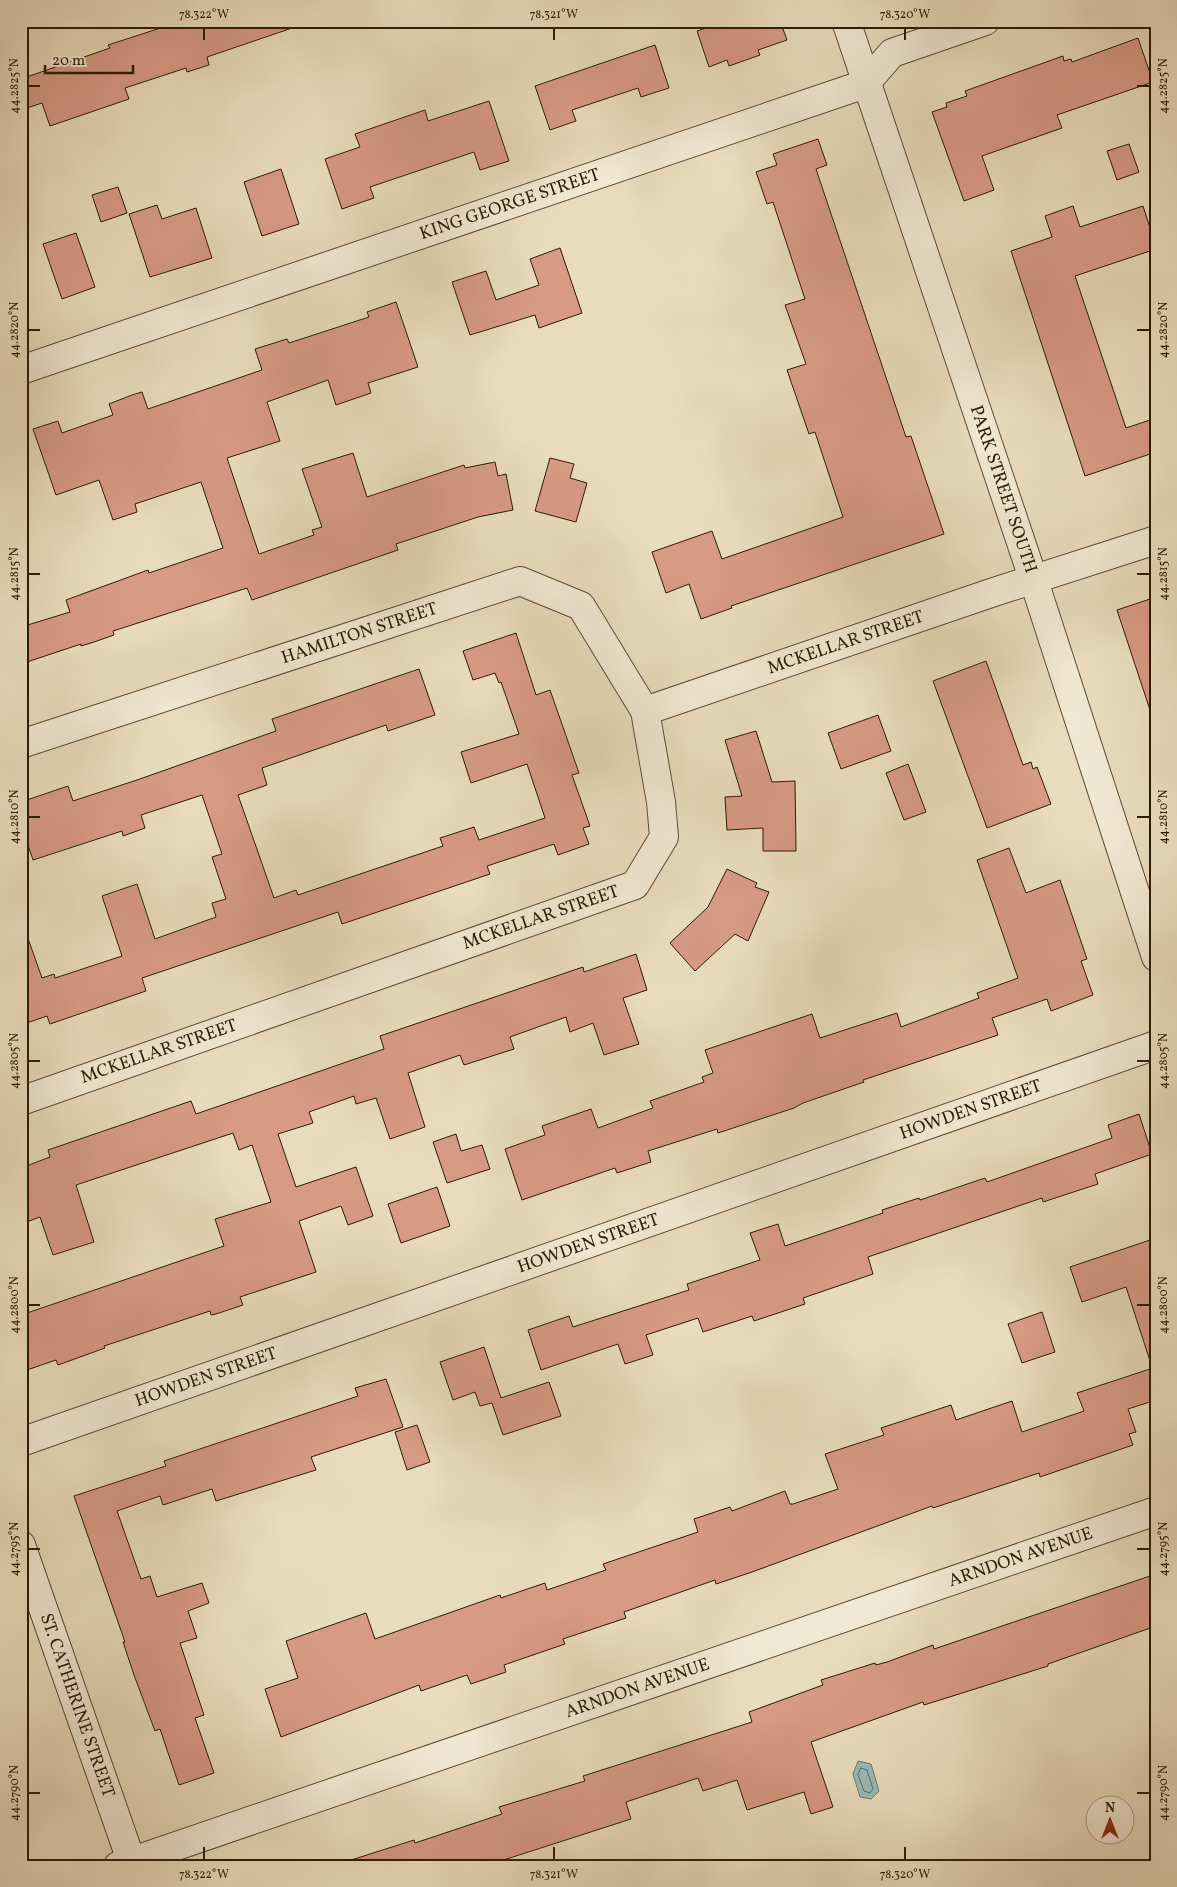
<svg xmlns="http://www.w3.org/2000/svg" width="1177" height="1887" viewBox="0 0 1177 1887" font-family="Vollkorn,serif">
<rect width="100%" height="100%" fill="#e9dcbc"/>
<filter id="stains"><feTurbulence type="fractalNoise" baseFrequency=".004" numOctaves="4"/><feColorMatrix values="0 0 0 0 .2 0 0 0 0 .09 0 0 0 0 .02 0 0 0 .5 -.17"/></filter>
<radialGradient id="worn" r=".72"><stop offset=".6" stop-color="#630" stop-opacity="0"/><stop offset="1" stop-color="#630" stop-opacity=".3"/></radialGradient>
<!-- water -->
<path fill="#99bab8" stroke="#6d7a70" d="M858 1761 871 1764 879 1791 871 1799 860 1797 853 1774Z"/>
<g fill="none" stroke-linecap="round" stroke-linejoin="round">
<!-- shore -->
<path stroke="#626a5e" stroke-width="1" d="M861 1768 867 1770 873 1789 870 1793 864 1791 858 1775Z"/>
</g>
<!-- building -->
<g fill="#d79a85" stroke="#2c1a05">
<path d="M182 21H301V25L207 57 209 65 187 72 186 68 125 88 129 99 50 126 42 103 21 110V79L110 48 108 45Z"/>
<path d="M726 21H780L787 40 758 50 760 55 729 66 727 60 709 67 697 31Z"/>
<path d="M1138 38 1153 82 1057 115 1062 128 982 156 994 190 964 201 932 112 947 107 946 103 967 96 965 91 1063 56 1064 61 1071 59 1072 62Z"/>
<path d="M655 45 669 88 641 97 638 88 572 110 576 121 550 130 535 86Z"/>
<path d="M489 101 509 161 480 170 474 152 370 187 374 198 342 209 325 159 360 147 355 134 425 110 428 121Z"/>
<path d="M818 139 827 165 816 169 906 437 911 436 944 534 731 606 732 608 701 619 689 584 666 593 652 552 712 531 722 559 843 517 815 432 809 434 787 370 806 364 785 305 805 299 773 202 767 204 756 172 777 165 773 154Z"/>
<path d="M1129 144 1139 172 1117 180 1107 151Z"/>
<path d="M281 169 299 224 262 236 244 182Z"/>
<path d="M118 187 127 213 101 222 92 195Z"/>
<path d="M157 205 162 219 196 208 212 258 150 277 129 214Z"/>
<path d="M1073 206 1080 227 1143 206 1150 228 1156 226V249L1075 276 1126 428 1156 418V452L1085 476 1011 251 1052 237 1045 216Z"/>
<path d="M76 233 95 287 62 299 43 244Z"/>
<path d="M560 248 582 313 539 328 535 315 470 335 452 282 486 271 496 300 539 285 530 259Z"/>
<path d="M396 302 418 367 368 383 371 393 336 405 328 380 267 402 280 441 227 458 259 554 314 535 312 530 322 527 302 469 353 453 367 497 464 465 465 468 495 462 498 476 506 474 513 510 478 517 396 544 398 550 252 600 247 588 113 631 114 635 94 642 81 646V644L21 664V627L70 612 66 600 148 570 149 573 223 548 201 482 135 504 137 512 113 520 99 480 56 495 33 429 58 421 62 433 113 415 109 404 132 395 142 392 148 409 262 370 255 349 287 339 289 343 369 317 367 312Z"/>
<path d="M550 458 574 464 570 478 587 483 576 522 535 511Z"/>
<path d="M1156 597V712L1151 713 1117 610Z"/>
<path d="M516 633 536 695 550 690 564 730 579 773 572 775 590 826 583 828 589 844 558 855 554 844 487 866 490 874 342 924 338 912 142 978 146 991 50 1024 47 1016 21 1025V931L25 930 42 978 54 974 55 978 122 956 102 896 137 884 155 939 216 917 212 903 226 899 212 857 222 854 202 795 141 815 145 828 123 836 122 831 33 860 28 845 21 847V802L68 786 73 801 137 780 276 731 272 719 419 669 435 715 388 731 386 725 262 768 267 785 238 795 274 898 296 890 298 895 443 846 440 838 474 827 479 840 545 818 527 764 471 783 461 752 519 734 501 682 499 683 495 673 473 680 463 651Z"/>
<path d="M986 661 1023 765 1031 762 1033 769 1037 767 1051 804 987 828 933 681Z"/>
<path d="M878 715 891 751 841 769 828 733Z"/>
<path d="M756 731 772 782 795 781 796 851H763V828L727 830 725 797 742 796 725 740Z"/>
<path d="M908 764 926 812 904 820 886 773Z"/>
<path d="M1009 848 1026 893 1060 880 1087 959 1081 961 1093 995 1051 1011 1047 999 992 1018 998 1035 863 1080 864 1082 803 1103 794 1108 718 1133 717 1129 648 1151 651 1162 617 1173 615 1168 522 1200 505 1149 545 1135 542 1126 591 1109 598 1128 653 1108 650 1101 704 1082 702 1077 713 1073 705 1050 812 1014 820 1038 897 1013 901 1027 979 998 977 993 1018 978 977 860Z"/>
<path d="M727 869 757 883 755 887 769 892 748 941 735 934 695 971 670 943 708 907Z"/>
<path d="M636 954 647 990 623 998 639 1044 604 1055 593 1023 570 1032 566 1017 510 1037 514 1049 464 1065 460 1055 408 1073 425 1127 390 1139 376 1098 356 1104 354 1096 309 1112 313 1123 278 1134 296 1187 356 1167 373 1216 348 1225 341 1206 299 1221 316 1272 240 1297 243 1305 216 1314 211 1315 210 1311 104 1346 105 1348 58 1365 56 1360 21 1372V1315L224 1246 215 1219 271 1202 252 1145 239 1150 233 1133 76 1185 94 1242 53 1255 40 1217 21 1224V1168L50 1157 48 1150 191 1101 196 1114 384 1049 380 1036 583 967 584 972Z"/>
<path d="M1139 1114 1152 1154 1095 1174 1098 1184 1043 1202 1042 1198 868 1257 873 1274 803 1298 805 1304 754 1321 752 1316 703 1332 698 1318 646 1335 653 1355 625 1364 618 1344 541 1370 528 1330 569 1316 573 1327 689 1290 687 1284 760 1260 750 1233 778 1224 785 1246 883 1213 882 1210 919 1198 920 1200 985 1178 987 1182 1112 1138 1108 1125Z"/>
<path d="M456 1134 461 1151 482 1145 490 1169 447 1183 433 1142Z"/>
<path d="M437 1187 450 1226 401 1243 388 1204Z"/>
<path d="M1156 1238V1364H1151L1126 1287 1082 1302 1070 1267Z"/>
<path d="M1042 1312 1055 1352 1022 1363 1008 1324Z"/>
<path d="M484 1347 501 1398 549 1382 561 1416 503 1435 492 1403 480 1406 475 1392 453 1400 440 1362Z"/>
<path d="M1156 1367V1400L1128 1409 1136 1432 1129 1434 1133 1445 1040 1477 1039 1473 933 1508 932 1506 752 1572 716 1584 715 1580 624 1612 626 1618 563 1639 565 1644 504 1665 506 1672 471 1684 467 1675 421 1691 419 1685 281 1737 265 1689 298 1678 286 1641 366 1613 375 1639 500 1595 501 1598 545 1583 547 1590 606 1570 603 1564 698 1532 694 1519 730 1507 732 1511 785 1491 790 1504H793L838 1489 825 1454 884 1435 881 1428 951 1405 956 1420 1012 1401 1022 1432 1084 1411 1077 1393Z"/>
<path d="M386 1379 403 1427 311 1457 316 1470 216 1501 212 1489 163 1505 160 1496 117 1511 141 1579 150 1576 157 1597 202 1583 209 1603 188 1611 197 1638 180 1643 204 1715 195 1718 214 1773 179 1785 160 1729 155 1731 134 1675 123 1642H125L74 1496 166 1466 164 1461 358 1396 355 1388Z"/>
<path d="M417 1425 430 1462 407 1470 395 1432Z"/>
<path d="M1156 1574V1626L1048 1664V1666L924 1705 923 1702 811 1742 833 1807 811 1814 804 1792 747 1810 737 1780 703 1791 698 1778 626 1802 631 1819 485 1866H348V1861L414 1840 415 1843 502 1814 499 1807 585 1781 583 1776 752 1722 749 1712 823 1685 821 1680 875 1663 876 1665 887 1662 933 1645 934 1649Z"/>
</g>
<g fill="none" stroke-linecap="round" stroke-linejoin="round">
<!-- minor casing -->
<g stroke="#5b4a33" stroke-width="30">
<g id="minor">
<path id="s1" d="M846 21 1034 581 1156 957"/>
<path id="s2" d="M21 370 865 84 892 53 985 21"/>
<path id="s3" d="M645 711 994 592 1156 540"/>
<path id="s4" d="M21 744 520 581 581 606 645 711 661 802 664 837 635 885 21 1101"/>
<path id="s5" d="M21 1442 1156 1045"/>
<path id="s6" d="M21 1545 133 1866"/>
<path id="s7" d="M118 1866 1156 1511"/>
</g>
</g>
<!-- minor -->
<use href="#minor" stroke="#f1e8d3" stroke-width="28"/>
</g>
<!-- ticks -->
<path fill="none" stroke="#2c1a05" stroke-width="2" d="M204 28V40M554 28V40M905 28V40M28 86H40M1137 86H1150M28 330H40M1137 330H1150M28 574H40M1137 574H1150M28 817H40M1137 817H1150M28 1061H40M1137 1061H1150M28 1305H40M1137 1305H1150M28 1549H40M1137 1549H1150M28 1793H40M1137 1793H1150M204 1847V1860M554 1847V1860M905 1847V1860"/>
<g text-anchor="middle" dominant-baseline="central" stroke-width="4" stroke-linejoin="round" paint-order="stroke">
<!-- street labels -->
<g font-size="18" fill="#2c1a05" stroke="#f1e8d3">
<text stroke="none"><textPath href="#s2" startOffset="516">KING GEORGE STREET</textPath></text>
<text stroke="none"><textPath href="#s1" startOffset="494">PARK STREET SOUTH</textPath></text>
<text stroke="none"><textPath href="#s4" startOffset="356">HAMILTON STREET</textPath></text>
<text stroke="none"><textPath href="#s3" startOffset="212">MCKELLAR STREET</textPath></text>
<text transform="translate(541 918) rotate(-19)">MCKELLAR STREET</text>
<text transform="translate(159 1052) rotate(-19)">MCKELLAR STREET</text>
<text stroke="none"><textPath href="#s5" startOffset="1006">HOWDEN STREET</textPath></text>
<text stroke="none"><textPath href="#s5" startOffset="601">HOWDEN STREET</textPath></text>
<text stroke="none"><textPath href="#s5" startOffset="196">HOWDEN STREET</textPath></text>
<text stroke="none"><textPath href="#s7" startOffset="954">ARNDON AVENUE</textPath></text>
<text stroke="none"><textPath href="#s7" startOffset="549">ARNDON AVENUE</textPath></text>
<text stroke="none"><textPath href="#s6" startOffset="170">ST. CATHERINE STREET</textPath></text>
</g>
</g>
<!-- margin -->
<rect width="1177" height="1887" fill="none" stroke="#e9dcbc" stroke-width="55"/>
<!-- north arrow -->
<g transform="translate(1110 1820)"><circle r="24" fill="#f1e8d3" stroke="#a29681"/>
<path d="M0-4L9 19L0 12L-9 19Z" fill="#8f2418"/>
<text y="-8" font-size="14" font-weight="bold" text-anchor="middle" fill="#2c1a05">N</text>
</g>
<!-- scale -->
<path d="M45 65v8h88v-8" fill="none" stroke="#2c1a05" stroke-width="2.5"/>
<text x="52" y="65" font-size="15" fill="#2c1a05" stroke="#f1e8d3" stroke-width="4" paint-order="stroke">20 m</text>
<rect x="28" y="28" width="1122" height="1832" fill="none" stroke="#2c1a05" stroke-width="2"/>
<g font-size="12" text-anchor="middle" fill="#2c1a05">
<text x="204" y="18">78.322°W</text>
<text x="554" y="18">78.321°W</text>
<text x="905" y="18">78.320°W</text>
<text transform="translate(14 86) rotate(-90)" y="4">44.2825°N</text>
<text transform="translate(1163 86) rotate(-90)" y="4">44.2825°N</text>
<text transform="translate(14 330) rotate(-90)" y="4">44.2820°N</text>
<text transform="translate(1163 330) rotate(-90)" y="4">44.2820°N</text>
<text transform="translate(14 574) rotate(-90)" y="4">44.2815°N</text>
<text transform="translate(1163 574) rotate(-90)" y="4">44.2815°N</text>
<text transform="translate(14 817) rotate(-90)" y="4">44.2810°N</text>
<text transform="translate(1163 817) rotate(-90)" y="4">44.2810°N</text>
<text transform="translate(14 1061) rotate(-90)" y="4">44.2805°N</text>
<text transform="translate(1163 1061) rotate(-90)" y="4">44.2805°N</text>
<text transform="translate(14 1305) rotate(-90)" y="4">44.2800°N</text>
<text transform="translate(1163 1305) rotate(-90)" y="4">44.2800°N</text>
<text transform="translate(14 1549) rotate(-90)" y="4">44.2795°N</text>
<text transform="translate(1163 1549) rotate(-90)" y="4">44.2795°N</text>
<text transform="translate(14 1793) rotate(-90)" y="4">44.2790°N</text>
<text transform="translate(1163 1793) rotate(-90)" y="4">44.2790°N</text>
<text x="204" y="1878">78.322°W</text>
<text x="554" y="1878">78.321°W</text>
<text x="905" y="1878">78.320°W</text>
</g>
<rect width="100%" height="100%" filter="url(#stains)"/>
<rect width="100%" height="100%" fill="url(#worn)"/>
</svg>
